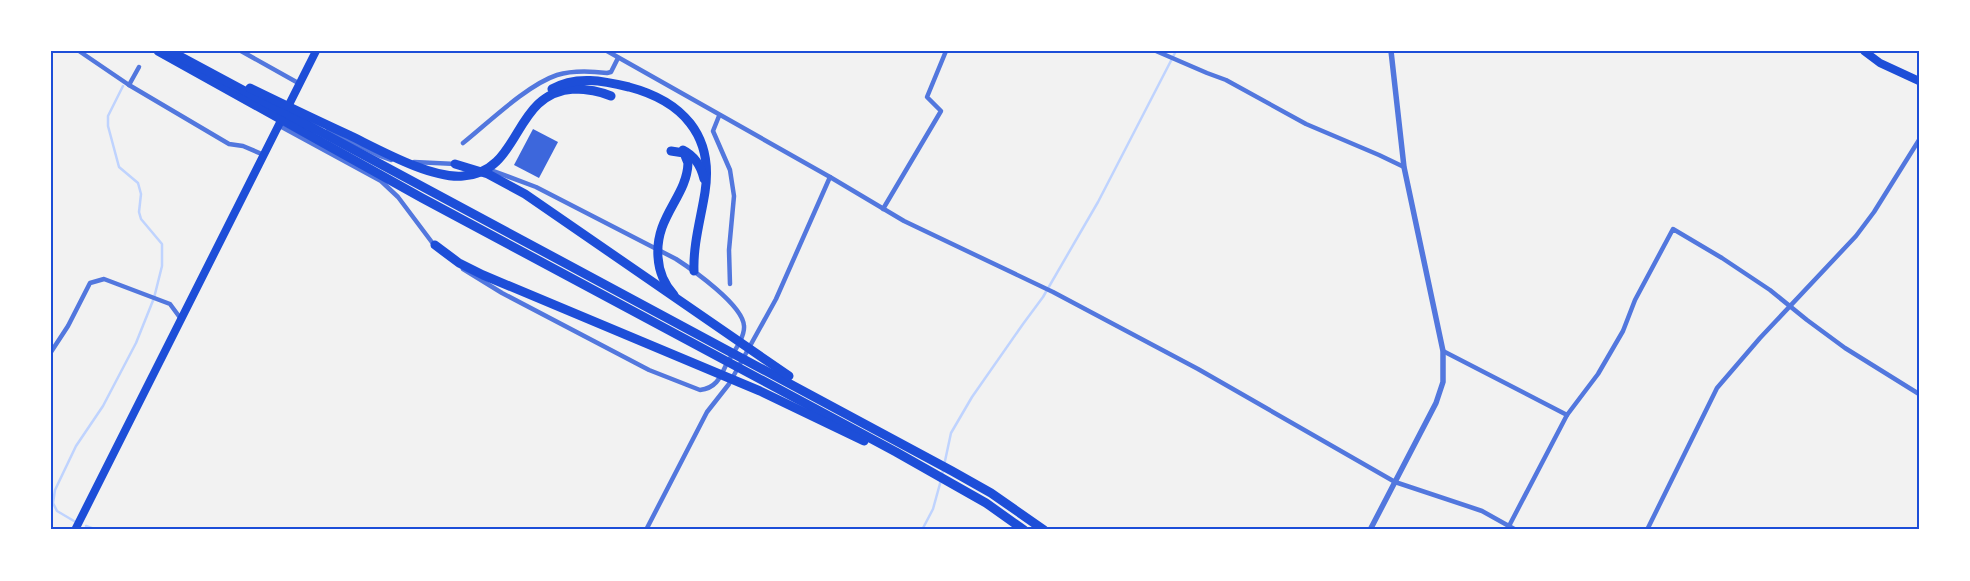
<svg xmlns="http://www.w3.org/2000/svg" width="1970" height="581" viewBox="0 0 1970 581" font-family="Merriweather,serif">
<rect width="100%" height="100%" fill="#f2f2f2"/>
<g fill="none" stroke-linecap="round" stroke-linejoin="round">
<!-- stream -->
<g stroke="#bfd3fe" stroke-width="2.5">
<path d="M942 475 951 433 972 397 1023 324 1043 297 1098 202 1176 51"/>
<path d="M74 521 57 511 53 503 55 490 76 446 103 406 136 343 154 298 162 266V244L141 219 139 212 141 194 138 183 119 167 108 126V116L123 86"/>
<path d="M86 526 97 530"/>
<path d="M922 530 933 509 941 480"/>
</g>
</g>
<!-- building -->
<path fill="#3d67dc" d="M533 129 558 142 539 178 514 165Z"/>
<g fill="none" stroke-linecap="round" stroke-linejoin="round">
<!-- minor -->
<g stroke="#5277de" stroke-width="4.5">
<path d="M79 51 129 85 229 144 243 146 264 155"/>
<path d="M241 51 300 84"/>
<path d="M607 51 830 177 904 221 1053 292 1198 369 1395 482 1482 511 1516 530"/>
<path d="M1156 51 1207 73 1226 80 1306 124 1379 155 1404 167"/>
<path d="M129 85 139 67"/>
<path d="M719 116 713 131 730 170 734 196 729 250 730 284"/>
<path d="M278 125 381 181 398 197 434 245"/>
<path d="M328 130 380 156 391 160"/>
<path d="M463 143C488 123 527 85 557 75 573 70 591 71 607 73L611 72 618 58"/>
<path d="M414 162 456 164"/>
<path d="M883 209 941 111 927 97 946 51"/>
<path d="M463 269 502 293 649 370 700 390C716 388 720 378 726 365 732 354 745 338 744 326 743 305 693 270 676 259L536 187 488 169"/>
<path d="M1443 351 1567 415"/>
<path d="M51 352 68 326 90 283 104 279 170 304 181 319"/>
<path d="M1509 526 1567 415 1598 374 1623 331 1635 300 1673 229 1722 258 1770 290 1807 320 1845 348 1919 394"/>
<path d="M646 530 707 412 729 384 776 299 830 177"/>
<path d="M1647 530 1717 388 1760 338 1856 236 1874 212 1919 140"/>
</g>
<!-- tertiary -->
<path stroke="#5277de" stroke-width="5.5" d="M1370 530 1436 403 1443 382V351L1404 167 1391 51"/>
<!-- trunk -->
<g stroke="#1d4ed8" stroke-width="8">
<path d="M1864 51 1880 63 1919 81"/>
<path d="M75 530 316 51"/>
</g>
<!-- motorway -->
<g stroke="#1d4ed8" stroke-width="9">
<path d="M158 51 422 198 896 452 986 503 1024 530"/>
<path d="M170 51 952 471 991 493 1044 530"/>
<path d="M250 88C283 104 316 120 349 135 378 149 431 179 463 176 523 172 511 93 574 89 586 89 599 91 611 96"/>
<path d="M552 89C576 75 604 81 629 87 682 101 714 135 705 192 701 218 693 244 694 271"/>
<path d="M683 150C695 156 701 166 704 179"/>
<path d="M671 151 684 153 688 163C687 197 655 216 658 257 659 273 664 284 674 295"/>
<path d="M455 164 488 174 525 194 789 376"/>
<path d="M435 245 459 263 483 275 760 391 864 441"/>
</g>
</g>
<!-- border -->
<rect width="1970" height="581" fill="none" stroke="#ffffff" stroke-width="105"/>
<rect x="52" y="52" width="1866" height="476" fill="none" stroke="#1d4ed8" stroke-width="2"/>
</svg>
